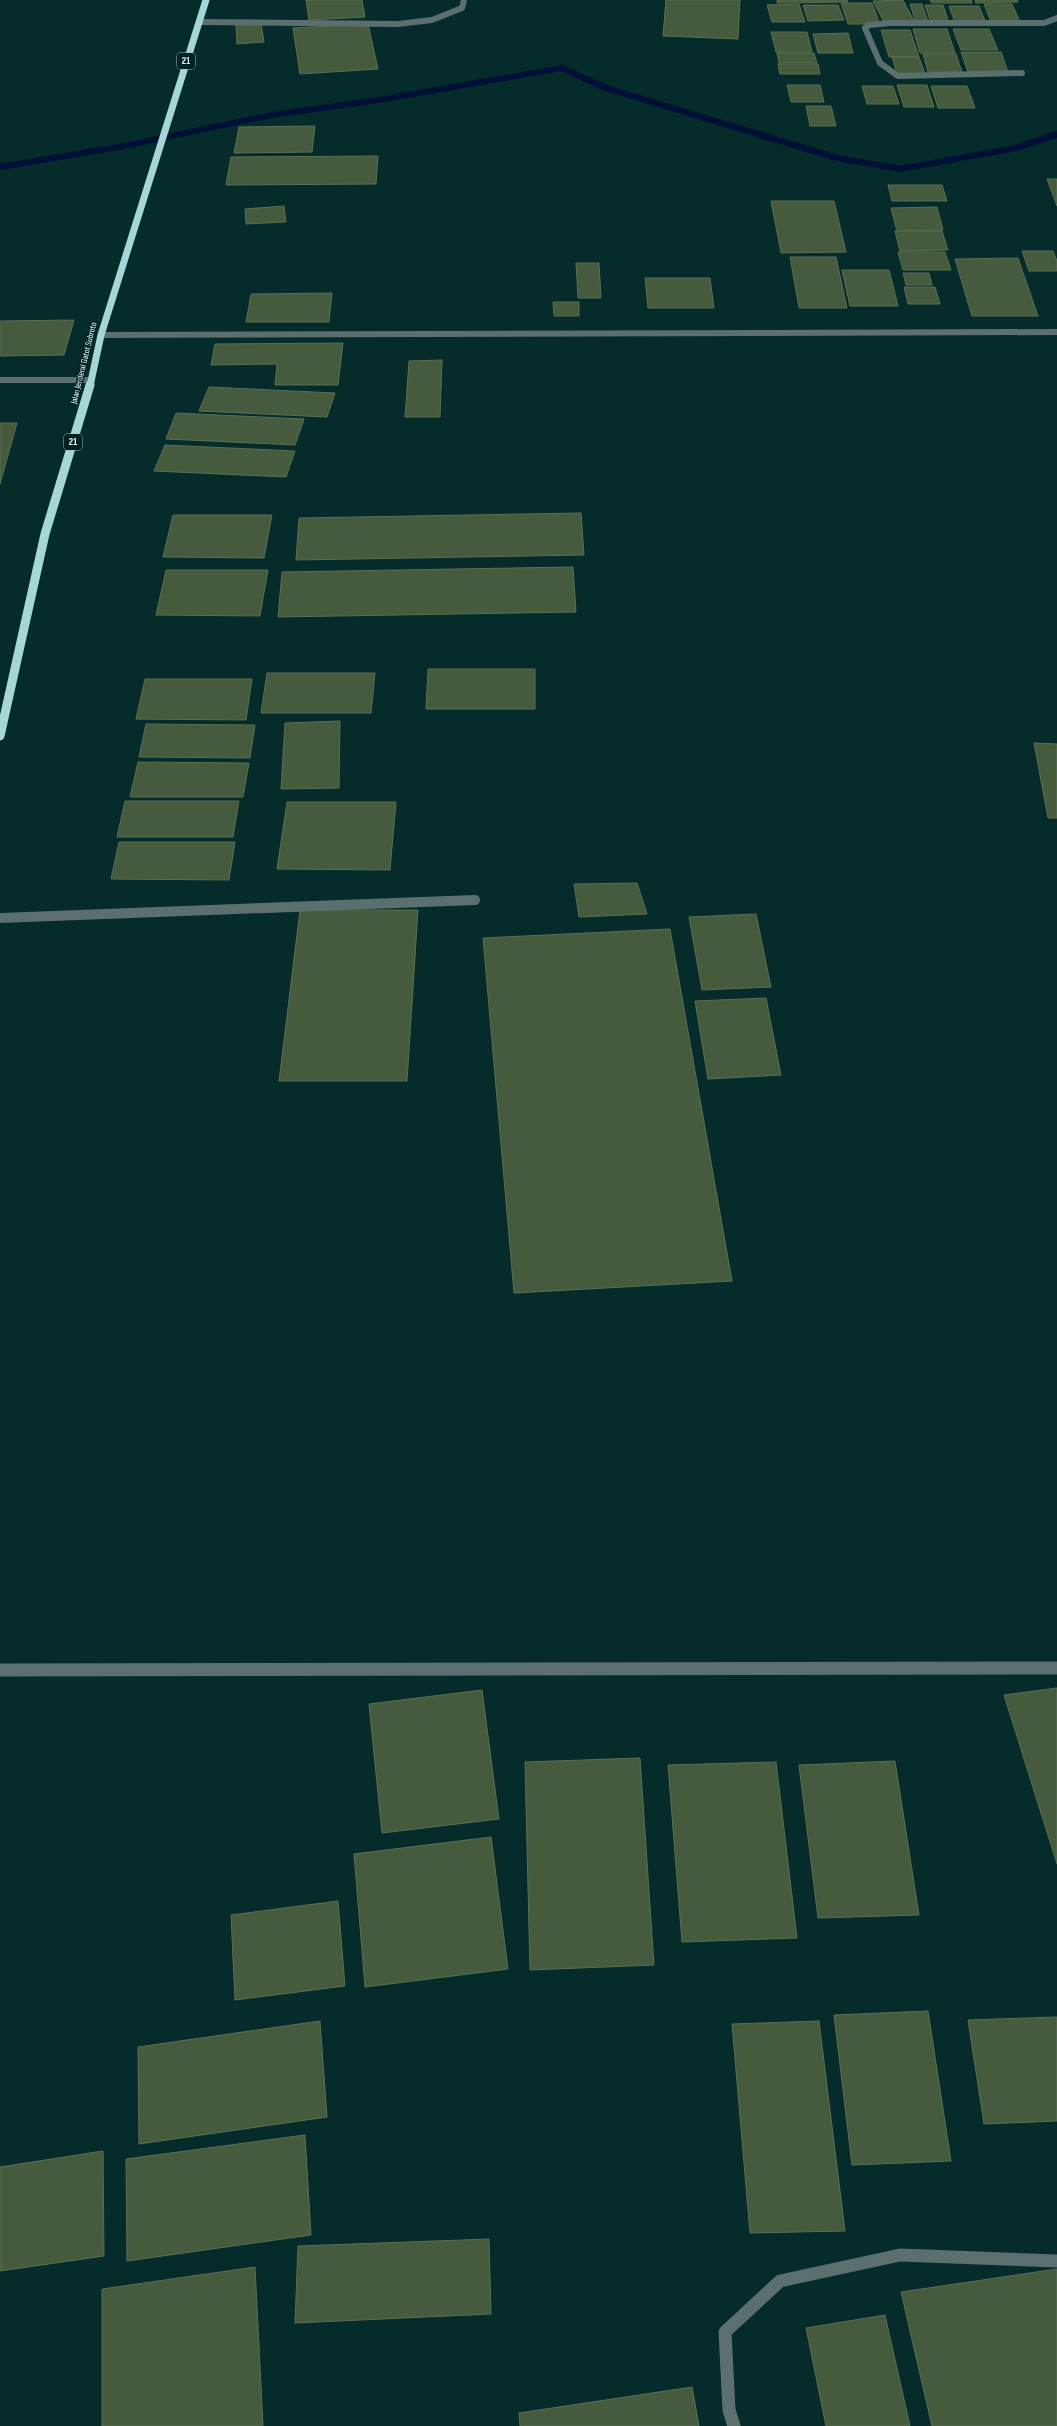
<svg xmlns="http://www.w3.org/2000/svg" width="1057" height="2426" viewBox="0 0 1057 2426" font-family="'Sofia Sans Condensed',sans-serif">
<rect width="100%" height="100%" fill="#052b2b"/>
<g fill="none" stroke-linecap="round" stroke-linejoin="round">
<!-- stream -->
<path fill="#000f36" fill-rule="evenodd" d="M562 65 610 86 838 155 900 166 1014 145 1057 131V138L1017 151 900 172 832 160 602 90 561 71 385 102 272 118 119 150 0 170V164L119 144 272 112 385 96Z"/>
</g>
<!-- building -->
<g fill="#465a3e" stroke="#5b7053">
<path d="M306 0H362L365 17 309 20Z"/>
<path d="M666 0H740L738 39 663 36Z"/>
<path d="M777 0H847L848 2 777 3Z"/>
<path d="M903 0 914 21 884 22 873 1Z"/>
<path d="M930 0H971L972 3H932Z"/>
<path d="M975 0H1017L1018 2 976 3Z"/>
<path d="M841 3H872L880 24H848Z"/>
<path d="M799 4 805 22H772L767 5Z"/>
<path d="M910 4H922L928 22 916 23Z"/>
<path d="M984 4H1012L1020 22H991Z"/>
<path d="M803 5H838L844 20 808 21Z"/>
<path d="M925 5H943L949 23H931Z"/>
<path d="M949 6H979L986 23H955Z"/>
<path d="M261 24 264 42 237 44 236 25Z"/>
<path d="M368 24 378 69 300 74 293 28Z"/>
<path d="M913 29H947L955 53H920Z"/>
<path d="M953 29H989L998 50H961Z"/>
<path d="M881 30H910L919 57H889Z"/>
<path d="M771 32H807L812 52H776Z"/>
<path d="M848 33 853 53H818L813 34Z"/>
<path d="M961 52H1001L1008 72H968Z"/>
<path d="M777 53H814L817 63H779Z"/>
<path d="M923 54H956L962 72H928Z"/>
<path d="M892 57H919L925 74H897Z"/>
<path d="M778 64H818L820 74H780Z"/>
<path d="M787 85H820L824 102H791Z"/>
<path d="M897 85H927L934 107H904Z"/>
<path d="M862 86H893L899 104H867Z"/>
<path d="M931 86H967L975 108H938Z"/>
<path d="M806 106H831L836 126H810Z"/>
<path d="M315 126 312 152 234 153 239 127Z"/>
<path d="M378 156 376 184 226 185 231 157Z"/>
<path d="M1047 179H1057V206Z"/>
<path d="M888 185H942L947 201H892Z"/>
<path d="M771 201H834L846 252 781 253Z"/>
<path d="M284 206 286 222 246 224 245 209Z"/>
<path d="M937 207 943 230 897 231 891 208Z"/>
<path d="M895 231H942L948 250 900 251Z"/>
<path d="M1022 251H1053L1057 261V271H1029Z"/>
<path d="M898 252H945L951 270H903Z"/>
<path d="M790 257H836L847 308H799Z"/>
<path d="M1018 258 1038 316H972L955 259Z"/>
<path d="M576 263H599L601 298H578Z"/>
<path d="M842 270H889L898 306H850Z"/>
<path d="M903 273H929L932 285H906Z"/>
<path d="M645 278H710L714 308H648Z"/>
<path d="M904 287H935L940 304H908Z"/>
<path d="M332 293 329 322H246L251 294Z"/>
<path d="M553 302H579V316H554Z"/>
<path d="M74 320 64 355 0 356V321Z"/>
<path d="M343 343 338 385H275L277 364 211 365 215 344Z"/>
<path d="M442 360 440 417H405L409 361Z"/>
<path d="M209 387 335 393 327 417 199 411Z"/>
<path d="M176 413 304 419 295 445 166 439Z"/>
<path d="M0 423H17L0 484Z"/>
<path d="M165 445 295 451 286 477 154 471Z"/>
<path d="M581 513 584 555 296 560 299 518Z"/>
<path d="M173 515H272L264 558 163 557Z"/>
<path d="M573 567 576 612 278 617 282 572Z"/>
<path d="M166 570H268L260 616 156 615Z"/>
<path d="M428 669H535V709H426Z"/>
<path d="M267 673H375L371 713H261Z"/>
<path d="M145 679H252L246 720 136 719Z"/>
<path d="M340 721 339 788 281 789 285 723Z"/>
<path d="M146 724 255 725 250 758 139 757Z"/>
<path d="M1034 743 1057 744V818H1048Z"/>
<path d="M138 762 249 763 243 797H130Z"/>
<path d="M125 801H239L233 837H117Z"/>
<path d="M287 802H396L390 870 277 869Z"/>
<path d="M119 842H235L229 880 111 879Z"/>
<path d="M637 883 647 914 579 917 574 884Z"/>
<path d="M300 910H418L407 1081H279Z"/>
<path d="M756 914 771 987 702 990 689 917Z"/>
<path d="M670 929 732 1281 514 1293 483 938Z"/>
<path d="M766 998 781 1075 708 1079 695 1001Z"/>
<path d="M1057 1688V1864L1004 1695Z"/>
<path d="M482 1690 499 1819 382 1833 369 1704Z"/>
<path d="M640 1758 654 1965 530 1970 525 1762Z"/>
<path d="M895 1761 919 1915 818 1918 799 1765Z"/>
<path d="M776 1762 797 1938 682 1942 668 1765Z"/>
<path d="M491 1837 508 1969 365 1987 354 1854Z"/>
<path d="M338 1901 345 1986 235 2000 231 1915Z"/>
<path d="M928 2011 951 2161 852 2165 834 2015Z"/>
<path d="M1057 2017V2121L984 2124 968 2020Z"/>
<path d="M320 2021 327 2117 139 2144 138 2047Z"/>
<path d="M819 2021 845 2231 750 2233 732 2024Z"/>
<path d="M305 2135 311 2235 127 2261 126 2159Z"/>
<path d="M103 2151 104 2256 0 2271V2167Z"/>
<path d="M489 2239 491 2314 295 2323 298 2246Z"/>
<path d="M255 2267 263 2426H102V2289Z"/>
<path d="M1057 2269V2426H932L901 2292Z"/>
<path d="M885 2315 910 2426H826L806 2328Z"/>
<path d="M692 2387 699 2426H520L519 2413Z"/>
</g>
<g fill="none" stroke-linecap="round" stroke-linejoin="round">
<!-- minor-far2 -->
<g stroke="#5b6f6f" stroke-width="6">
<path d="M199 22 398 24 432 20 462 8 464 0"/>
<path d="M1022 73 898 76 880 63 865 28 869 25 890 23H1044L1057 18"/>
<path d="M101 335 1057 332"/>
<path d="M0 380H92"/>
</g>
<!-- minor-far1 -->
<path stroke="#5b6f6f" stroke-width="10" d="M0 918 475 900"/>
<!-- minor -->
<g stroke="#5b6f6f" stroke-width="13">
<path d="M0 1670 1057 1668"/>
<path d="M734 2426 729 2410 725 2332 780 2281 900 2255 1057 2261"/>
</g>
<!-- highway-far1 -->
<path stroke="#a6d7d7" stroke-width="7" d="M90 386 101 335 206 0"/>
<!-- highway -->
<path stroke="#a6d7d7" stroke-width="9" d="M0 736 45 534 90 385"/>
</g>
<g text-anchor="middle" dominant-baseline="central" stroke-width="3" stroke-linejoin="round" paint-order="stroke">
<!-- far-street labels -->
<g font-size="9" fill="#e2fafa" stroke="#002122">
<text transform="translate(84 363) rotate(-76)">Jalan Jenderal Gatot Subroto</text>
</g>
<!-- shield labels -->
<g fill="#002122" stroke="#9eb9b9" stroke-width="1">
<rect x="177" y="53" width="18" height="16" rx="3"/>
<rect x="64" y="434" width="18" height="16" rx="3"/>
</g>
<g font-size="10" font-weight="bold" fill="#e2fafa">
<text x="186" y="61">21</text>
<text x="73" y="442">21</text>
</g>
</g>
</svg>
